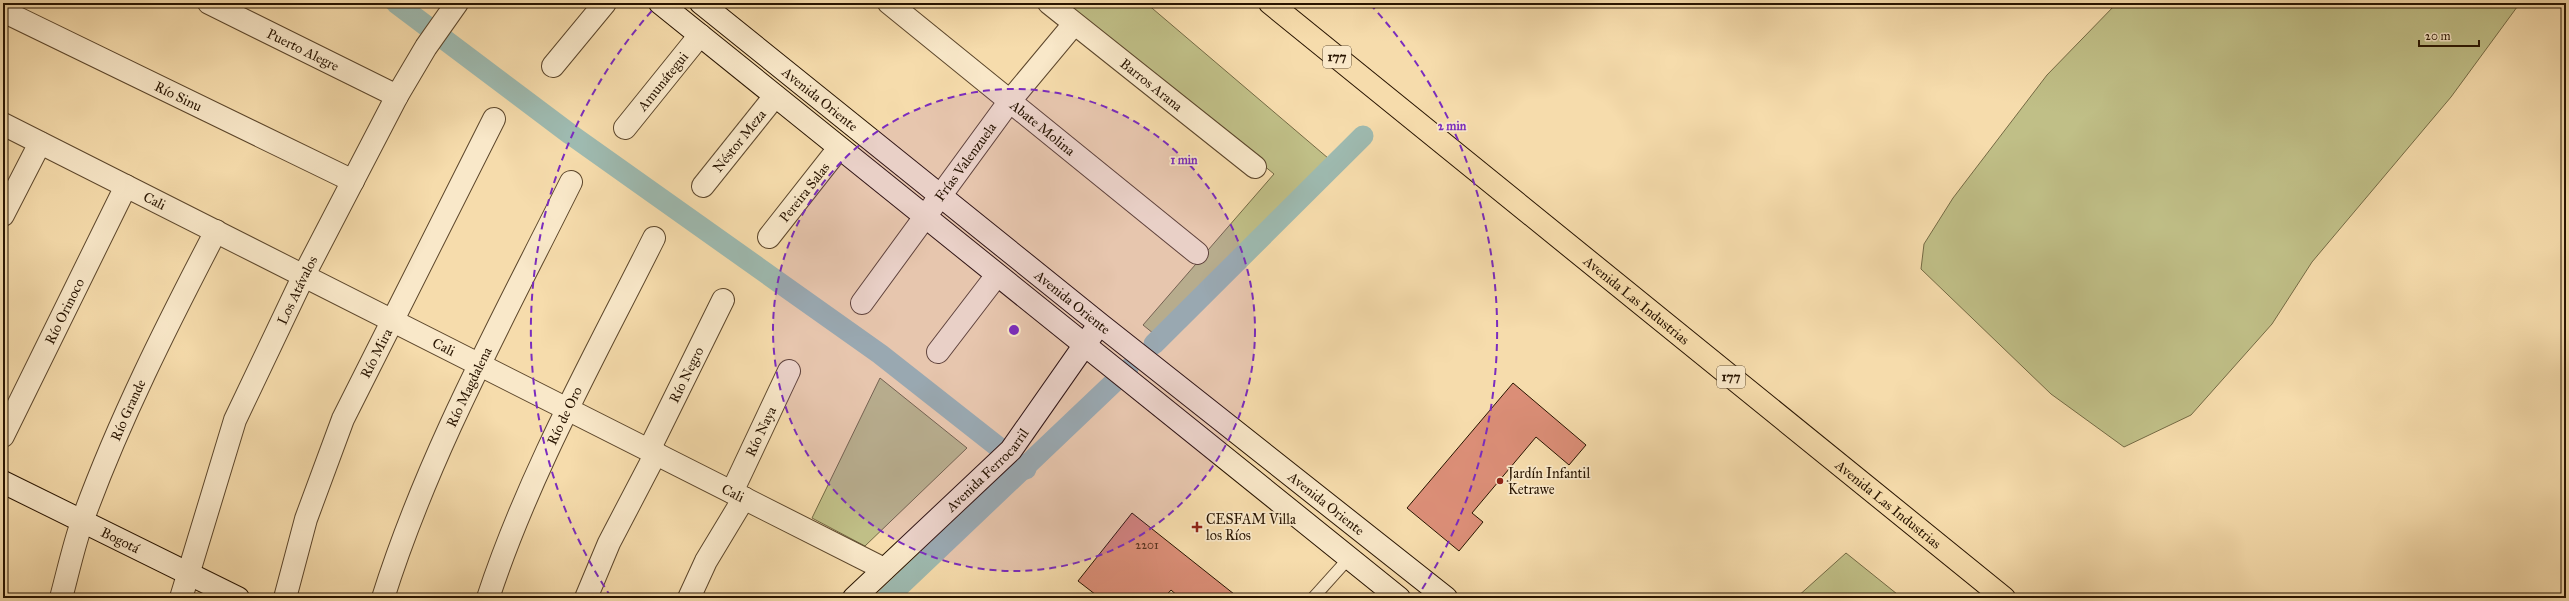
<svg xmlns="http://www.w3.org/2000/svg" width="2569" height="601" viewBox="0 0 2569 601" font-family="'IM FELL Great Primer',serif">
<rect width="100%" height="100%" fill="#f6dcac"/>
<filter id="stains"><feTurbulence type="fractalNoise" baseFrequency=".005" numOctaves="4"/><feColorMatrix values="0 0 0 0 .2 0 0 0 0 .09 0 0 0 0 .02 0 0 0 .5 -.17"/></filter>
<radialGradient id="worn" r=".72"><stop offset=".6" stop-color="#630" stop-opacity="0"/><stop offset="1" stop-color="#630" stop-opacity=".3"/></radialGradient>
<!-- green -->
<g fill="#c0bf87" stroke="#746a44">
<path d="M1065 3H1146L1335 164 1159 338 1143 325 1274 174Z"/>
<path d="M2117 3H2520L2451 97 2312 262 2272 324 2191 415 2124 447 2051 394 1921 269 1924 244 1953 198 2047 75Z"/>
<path d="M880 378 967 448 865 546 812 518Z"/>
<path d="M1846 553 1902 598H1796Z"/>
</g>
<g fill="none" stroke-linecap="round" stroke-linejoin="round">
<!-- canal -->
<g stroke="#9ebab0" stroke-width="21">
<path d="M396 3 570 134 880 354 1026 469"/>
<path d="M1154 344 1363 136"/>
<path d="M887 598 1128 369"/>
</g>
</g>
<!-- building -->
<g fill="#db8e77" stroke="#281400">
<path d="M1513 383 1586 445 1569 465 1536 437 1472 513 1483 522 1459 551 1407 508Z"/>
<path d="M1132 513 1239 598H1180L1171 590 1164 598H1100L1078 581Z"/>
</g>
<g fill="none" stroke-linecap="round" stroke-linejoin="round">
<!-- lane casing -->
<g stroke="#5c462b" stroke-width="13">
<path id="lane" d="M1313 598 1349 558"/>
</g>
<!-- street casing -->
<g stroke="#5c462b" stroke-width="24">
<g id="street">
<path id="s1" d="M209 3 397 96"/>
<path id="s2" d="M889 3 1197 253"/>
<path id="s3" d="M1049 3 1255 167"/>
<path id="s4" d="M3 11 353 181"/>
<path d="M553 66 605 3"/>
<path id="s5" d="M3 124 884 569"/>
<path id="s6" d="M625 128 700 35"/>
<path id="s7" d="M703 186 775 96"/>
<path d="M3 215 40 143"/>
<path id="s8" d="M769 237 839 148"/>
<path id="s9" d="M862 303 1009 102 1074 24"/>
<path d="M938 352 997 275"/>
<path id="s10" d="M3 436 126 186"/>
<path id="s11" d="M649 450 723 300"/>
<path id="s12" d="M732 492 789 371"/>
<path id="s13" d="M61 598C68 572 74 544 83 519 119 420 167 325 216 231"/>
<path id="s14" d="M181 598 235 420 304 275 397 96 426 47 457 3"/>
<path id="s15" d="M285 598 306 519 343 419 494 119"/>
<path id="s16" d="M383 598C429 452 503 319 571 182"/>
<path id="s17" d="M488 598C529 473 595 356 654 238"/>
<path d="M586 598 609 543 656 453"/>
<path d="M689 598 706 561 744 498"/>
</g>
</g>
<!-- secondary casing -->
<g stroke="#281400" stroke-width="24">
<g id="secondary">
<path d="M660 3 1399 598"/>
<path id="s18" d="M701 3 1101 325 1446 598"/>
<path id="s19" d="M3 482 238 598"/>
<path id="s20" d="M854 598 1011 450 1093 333"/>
</g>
</g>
<!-- primary casing -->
<g stroke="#281400" stroke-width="24">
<g id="primary">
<path id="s21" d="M1270 3 2004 598"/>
</g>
</g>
<!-- lane -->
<use href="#lane" stroke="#f9e8c9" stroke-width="11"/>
<!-- street -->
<use href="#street" stroke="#f9e8c9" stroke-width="22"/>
<!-- secondary -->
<use href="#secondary" stroke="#f9e8c9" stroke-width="22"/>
<!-- primary -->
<use href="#primary" stroke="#f6dcac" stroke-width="22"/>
</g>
<!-- distance rings -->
<circle cx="1014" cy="330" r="241" fill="#7b2cbf" fill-opacity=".12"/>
<g fill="none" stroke="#7b2cbf" stroke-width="2" stroke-dasharray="7 5">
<circle cx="1014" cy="330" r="241"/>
<path d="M611 597A483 483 0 0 1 658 4M1370 4A483 483 0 0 1 1417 597"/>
</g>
<!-- markers -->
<g fill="#8f2418" stroke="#f9e8c9" stroke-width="1.5">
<circle cx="1500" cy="481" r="4"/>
<path d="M1195 521h4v4h4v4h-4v4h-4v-4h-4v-4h4z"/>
</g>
<g text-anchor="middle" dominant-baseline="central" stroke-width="3.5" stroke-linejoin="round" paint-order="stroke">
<!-- number labels -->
<g font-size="12" fill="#55321e">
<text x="1147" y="545">2201</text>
</g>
<!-- shield labels -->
<g fill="#f9e8c9" stroke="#67543c" stroke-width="1">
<rect x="1323" y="46" width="28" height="22" rx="3"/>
<rect x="1717" y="366" width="28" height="22" rx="3"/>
</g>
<g font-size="13" font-weight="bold" fill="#281400">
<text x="1337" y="57">177</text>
<text x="1731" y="377">177</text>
</g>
<!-- street labels -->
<g font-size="14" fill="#281400" stroke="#f9e8c9">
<text stroke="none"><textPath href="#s1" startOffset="105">Puerto Alegre</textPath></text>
<text stroke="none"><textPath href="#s6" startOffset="60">Amunátegui</textPath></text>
<text stroke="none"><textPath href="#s3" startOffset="131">Barros Arana</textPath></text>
<text stroke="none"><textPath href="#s4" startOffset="195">Río Sinu</textPath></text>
<text stroke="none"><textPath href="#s18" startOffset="153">Avenida Oriente</textPath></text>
<text stroke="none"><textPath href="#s2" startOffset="198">Abate Molina</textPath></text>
<text stroke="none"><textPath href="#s7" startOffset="58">Néstor Meza</textPath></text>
<text stroke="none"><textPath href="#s9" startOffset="175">Frías Valenzuela</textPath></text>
<text stroke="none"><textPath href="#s8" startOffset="57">Pereira Salas</textPath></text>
<text stroke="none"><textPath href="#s5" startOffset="170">Cali</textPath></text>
<text stroke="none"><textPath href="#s14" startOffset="330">Los Atávalos</textPath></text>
<text stroke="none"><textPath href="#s21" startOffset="472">Avenida Las Industrias</textPath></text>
<text stroke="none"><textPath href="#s18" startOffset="477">Avenida Oriente</textPath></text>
<text stroke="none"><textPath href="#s10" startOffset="139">Río Orinoco</textPath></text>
<text stroke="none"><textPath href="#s5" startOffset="494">Cali</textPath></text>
<text stroke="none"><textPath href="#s15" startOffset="262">Río Mira</textPath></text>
<text stroke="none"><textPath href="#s11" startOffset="84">Río Negro</textPath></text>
<text stroke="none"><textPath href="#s16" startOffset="228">Río Magdalena</textPath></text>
<text stroke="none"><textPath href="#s13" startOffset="200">Río Grande</textPath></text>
<text stroke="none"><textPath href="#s17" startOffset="198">Río de Oro</textPath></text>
<text stroke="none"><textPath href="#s12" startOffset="67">Río Naya</textPath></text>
<text stroke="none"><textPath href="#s20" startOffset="185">Avenida Ferrocarril</textPath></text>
<text stroke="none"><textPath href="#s5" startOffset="818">Cali</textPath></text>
<text stroke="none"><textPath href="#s18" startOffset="801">Avenida Oriente</textPath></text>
<text stroke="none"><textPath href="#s21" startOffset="796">Avenida Las Industrias</textPath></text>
<text stroke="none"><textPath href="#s19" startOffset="131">Bogotá</textPath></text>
</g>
<!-- poi labels -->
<g font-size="14" fill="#281400" stroke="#f9e8c9" text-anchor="start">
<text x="1508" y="473">Jardín Infantil<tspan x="1508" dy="16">Ketrawe</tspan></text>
<text x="1206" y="519">CESFAM Villa<tspan x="1206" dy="16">los Ríos</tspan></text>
</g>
</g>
<circle cx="1014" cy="330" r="6" fill="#7b2cbf" stroke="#f9e8c9" stroke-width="2"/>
<g font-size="12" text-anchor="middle" font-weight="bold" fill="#7b2cbf" stroke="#f9e8c9" stroke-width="3.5" stroke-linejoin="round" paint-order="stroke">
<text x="1452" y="130">2 min</text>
<text x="1184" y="164">1 min</text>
</g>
<!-- margin -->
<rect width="2569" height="601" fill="none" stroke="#f6dcac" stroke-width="16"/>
<rect x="4" y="4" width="2561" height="593" fill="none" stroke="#281400" stroke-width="2"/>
<rect x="8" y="8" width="2553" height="585" fill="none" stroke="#281400"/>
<!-- scale -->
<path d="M2419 40v6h60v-6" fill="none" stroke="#281400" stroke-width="2"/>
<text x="2425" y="40" font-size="12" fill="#281400" stroke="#f9e8c9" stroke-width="3" paint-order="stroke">20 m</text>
<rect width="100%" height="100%" filter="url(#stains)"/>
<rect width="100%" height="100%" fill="url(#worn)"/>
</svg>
